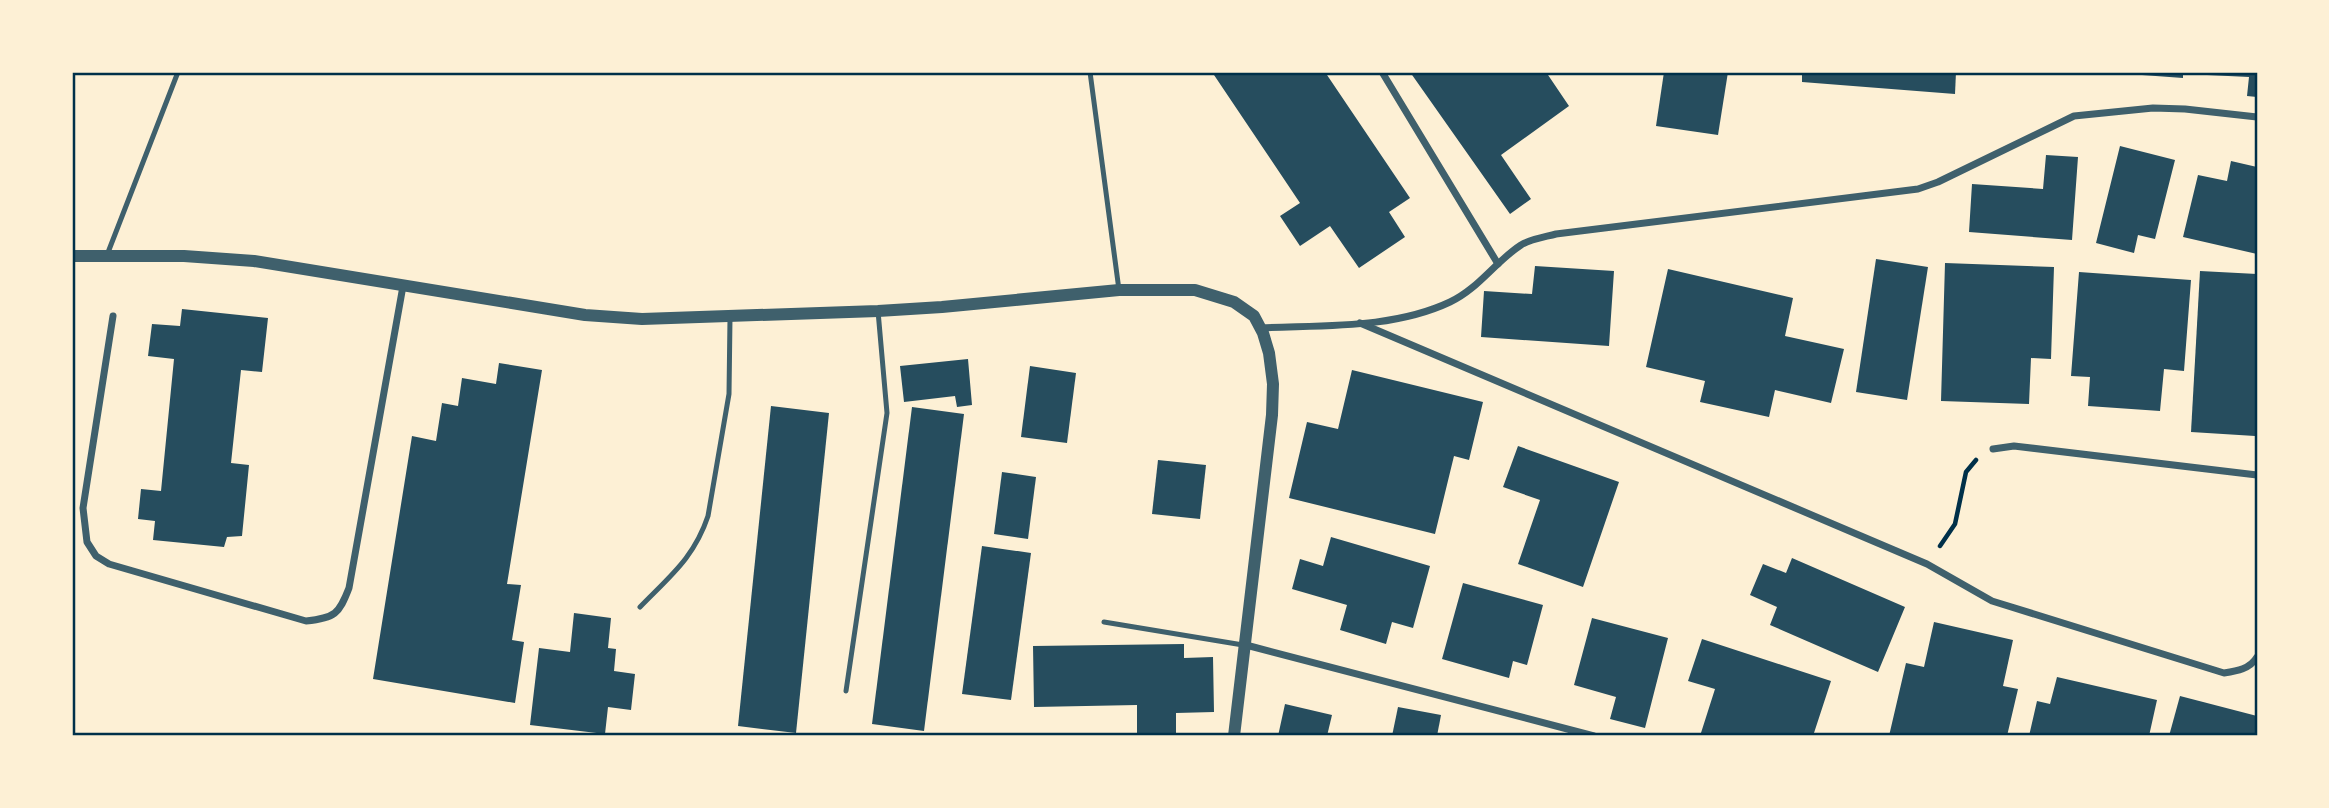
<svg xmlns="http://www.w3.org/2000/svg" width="2329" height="808" viewBox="0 0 2329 808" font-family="'DejaVu Sans',sans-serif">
<rect width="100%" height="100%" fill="#fdf0d5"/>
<!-- building -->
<g fill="#264d5e">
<path d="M1212 72H1325L1410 198 1389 212 1405 237 1359 268 1330 226 1300 246 1280 216 1300 203Z"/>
<path d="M1410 72H1546L1569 106 1501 155 1531 199 1510 214Z"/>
<path d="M1664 72H1728L1718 135 1656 126Z"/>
<path d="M1802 72H1956L1955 94 1802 82Z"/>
<path d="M2142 72H2183V78L2142 75Z"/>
<path d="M2207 72H2257V97L2247 96 2249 77 2207 75Z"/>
<path d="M2120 146 2175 160 2155 239 2138 235 2134 253 2096 243Z"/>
<path d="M2046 155 2078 157 2072 240 1969 232 1972 184 2043 189Z"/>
<path d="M2231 161 2257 167V254L2183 237 2198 175 2227 181Z"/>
<path d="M1876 259 1928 267 1907 400 1856 392Z"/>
<path d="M1945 263 2054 267 2051 359 2031 358 2029 404 1941 401Z"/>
<path d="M1535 266 1614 271 1609 346 1481 337 1484 291 1532 294Z"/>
<path d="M1668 269 1793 298 1785 336 1844 349 1831 403 1775 390 1769 417 1700 402 1705 381 1646 367Z"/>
<path d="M2200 271 2257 274 2255 436 2191 432Z"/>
<path d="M2079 272 2191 280 2184 371 2164 369 2160 411 2088 406 2090 377 2071 376Z"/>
<path d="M182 309 268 318 262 372 241 370 231 463 249 465 242 536 227 537 224 547 153 540 155 521 138 519 141 489 161 491 174 359 148 356 152 324 180 326Z"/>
<path d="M968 359 972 405 957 407 955 396 904 402 900 366Z"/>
<path d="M499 363 542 370 507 584 521 585 512 640 524 642 515 703 373 679 412 436 436 441 442 403 458 406 462 378 496 384Z"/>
<path d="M1030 366 1076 373 1067 443 1021 437Z"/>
<path d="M1352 370 1483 402 1469 460 1454 456 1435 534 1289 498 1307 422 1338 429Z"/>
<path d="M771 406 829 413 796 733 738 726Z"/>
<path d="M912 407 964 414 924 731 872 724Z"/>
<path d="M1518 446 1619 482 1583 587 1518 564 1540 500 1503 487Z"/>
<path d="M1158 460 1206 465 1200 519 1152 514Z"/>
<path d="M1002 472 1036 477 1028 539 994 534Z"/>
<path d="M1331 537 1430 566 1413 628 1392 622 1386 644 1340 630 1347 605 1292 589 1300 559 1323 566Z"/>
<path d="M982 546 1031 553 1011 700 962 694Z"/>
<path d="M1792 558 1905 607 1878 672 1770 625 1777 607 1750 595 1763 564 1786 573Z"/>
<path d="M1463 583 1543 605 1527 665 1513 661 1509 678 1442 659Z"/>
<path d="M574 613 611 618 608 648 616 649 614 671 635 674 631 710 608 707 605 734 530 725 539 648 570 652Z"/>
<path d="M1592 618 1668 638 1645 728 1610 719 1616 697 1574 685Z"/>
<path d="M1934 622 2013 640 2003 686 2018 689 2007 736H1889L1906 663 1924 667Z"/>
<path d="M1702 639 1831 681 1813 736H1700L1715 689 1688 681Z"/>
<path d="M1184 644V658L1213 657 1214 712 1176 713V736H1137V705L1034 707 1033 646Z"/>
<path d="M2057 677 2157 700 2149 736H2029L2037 701 2050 704Z"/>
<path d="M2180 696 2257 716V736H2169Z"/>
<path d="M1285 704 1332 715 1327 736H1278Z"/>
<path d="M1398 707 1441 715 1437 736H1392Z"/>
</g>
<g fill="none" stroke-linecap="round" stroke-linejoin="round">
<!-- path -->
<path stroke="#003049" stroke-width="4.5" d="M1940 546 1955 524 1966 472 1976 460"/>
<!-- service -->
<g stroke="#3f606c" stroke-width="5">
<path d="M1090 72 1119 290"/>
<path d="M107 255 178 72"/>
<path d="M640 607C670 576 694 558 708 516L729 394 730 318"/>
<path d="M1104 622 1243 645"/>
<path d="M846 691 887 413 878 311"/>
</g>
<!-- minor -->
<g stroke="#3f606c" stroke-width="7">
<path d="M1382 72 1498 264"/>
<path d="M113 316 83 508 87 542 96 556 109 564 306 621C335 618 339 614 349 588L403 286"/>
<path d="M1360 323 1927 564 1992 601 2224 673C2237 671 2250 669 2257 657"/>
<path d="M1261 328C1323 325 1393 329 1450 302 1478 289 1495 262 1521 245 1531 239 1545 237 1556 234L1918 189 1938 182 2074 116 2153 108 2185 109 2257 117"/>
<path d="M1993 449 2014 446 2257 475"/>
<path d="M1246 645 1594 736"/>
</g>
<!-- tertiary -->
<path stroke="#3f606c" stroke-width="12" d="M72 256H184L254 261 585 315 642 319 878 311 942 307 1119 290H1195L1234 302 1254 316 1263 333 1269 353 1273 384 1272 415 1234 736"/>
</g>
<!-- border -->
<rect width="2329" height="808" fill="none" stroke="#fdf0d5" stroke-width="147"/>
<rect x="74" y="74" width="2182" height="660" fill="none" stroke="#003049" stroke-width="2.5"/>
</svg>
